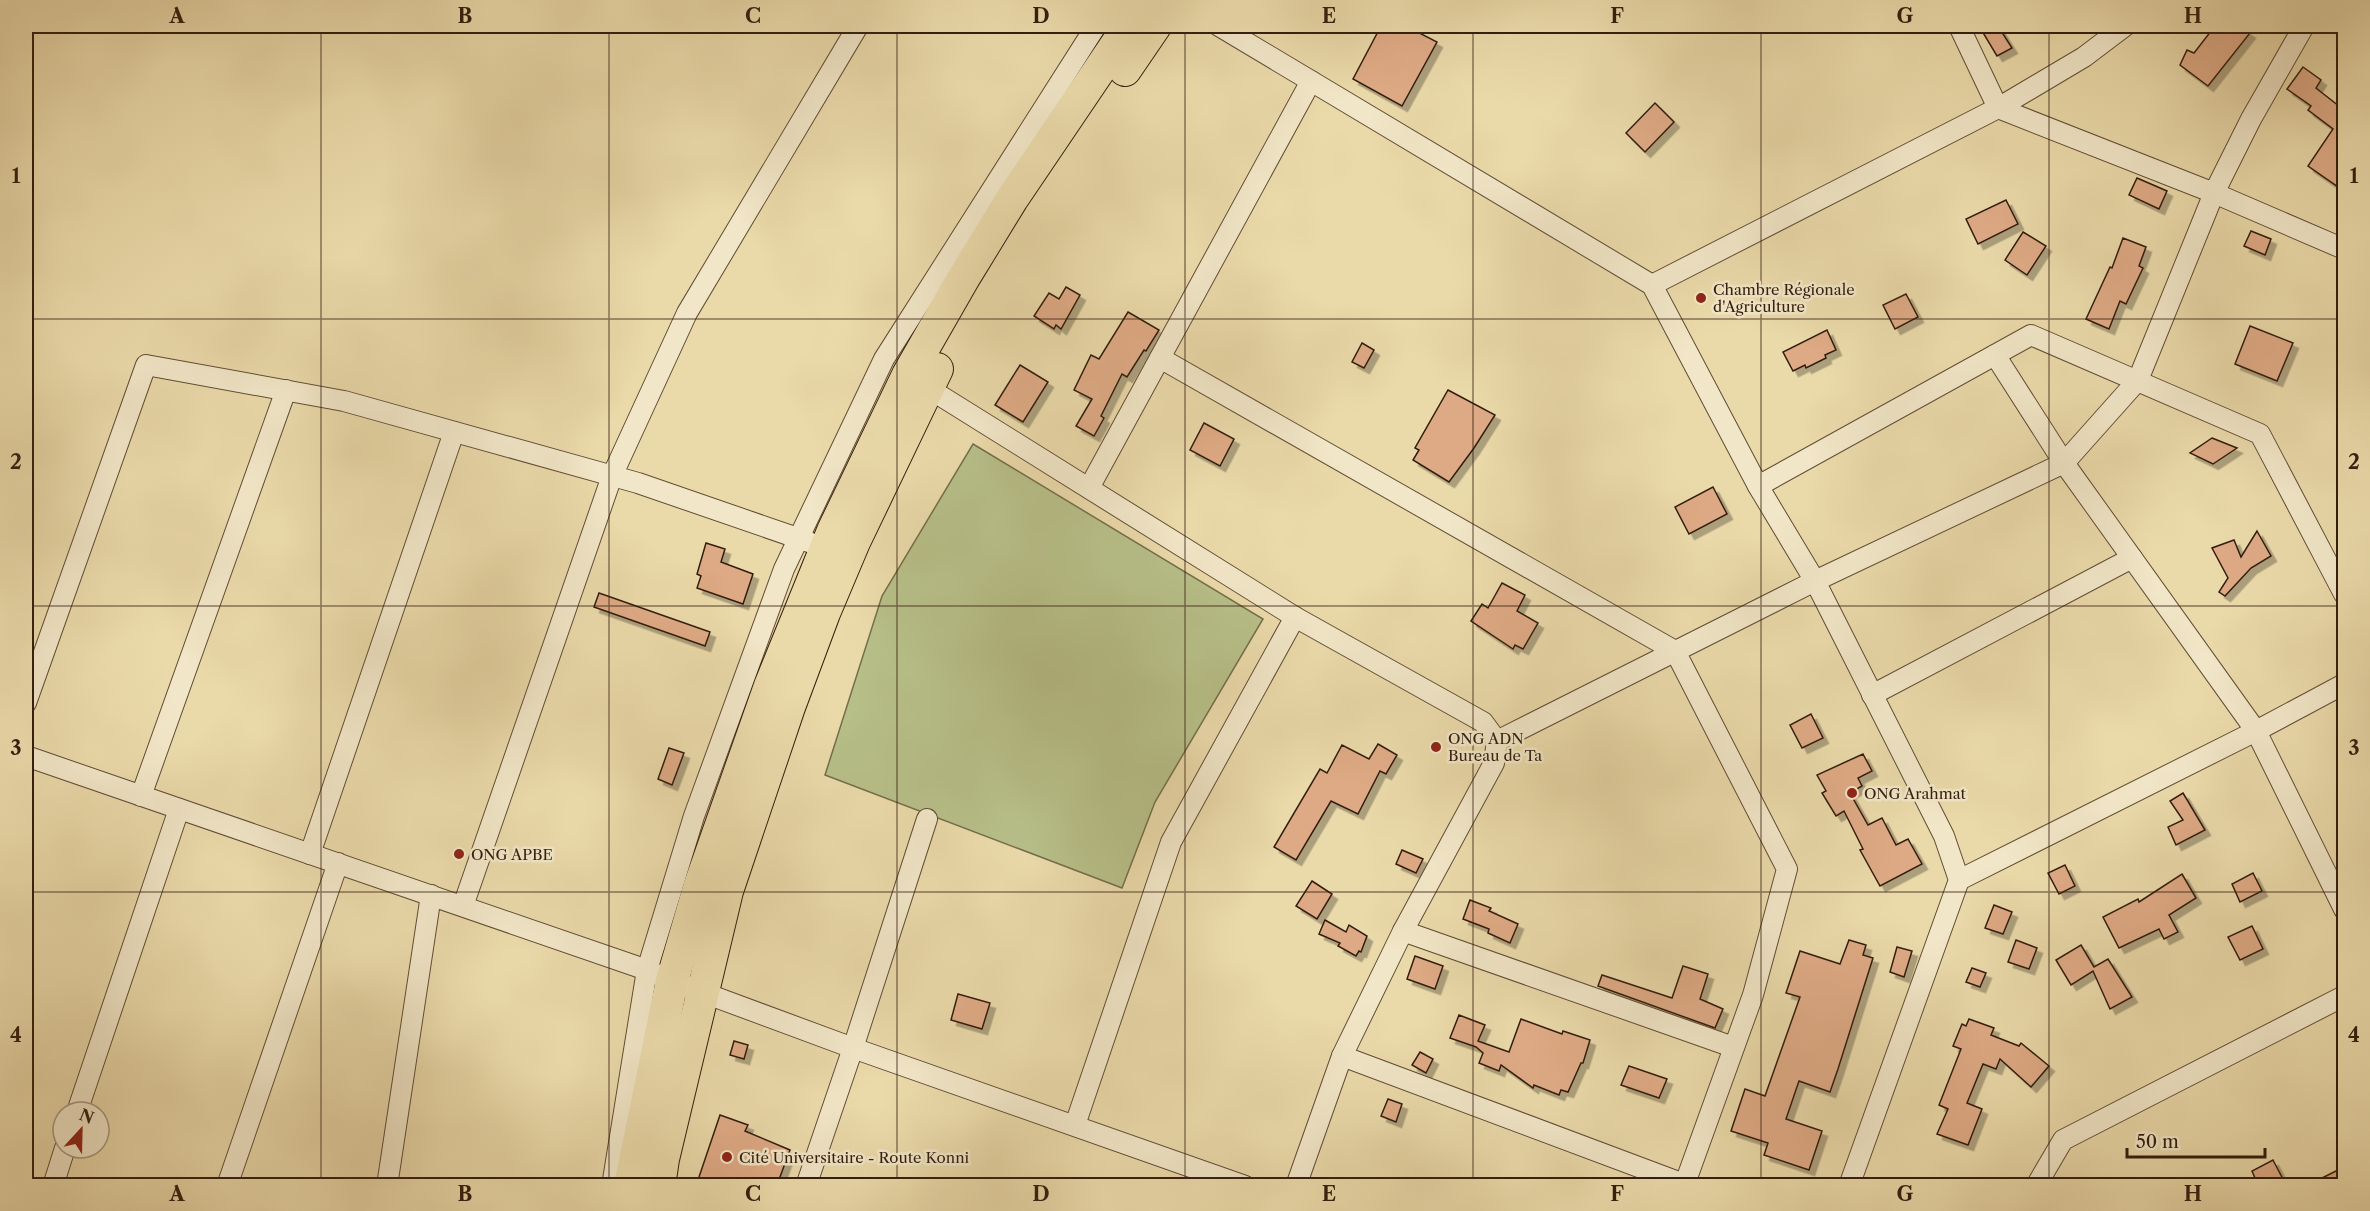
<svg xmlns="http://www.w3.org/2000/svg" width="2370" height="1211" viewBox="0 0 2370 1211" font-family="'Libre Caslon Text',serif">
<defs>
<filter id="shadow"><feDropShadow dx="5.5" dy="5.5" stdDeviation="0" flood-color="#0004"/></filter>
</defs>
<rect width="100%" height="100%" fill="#ead9a9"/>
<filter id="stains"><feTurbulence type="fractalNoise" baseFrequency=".00333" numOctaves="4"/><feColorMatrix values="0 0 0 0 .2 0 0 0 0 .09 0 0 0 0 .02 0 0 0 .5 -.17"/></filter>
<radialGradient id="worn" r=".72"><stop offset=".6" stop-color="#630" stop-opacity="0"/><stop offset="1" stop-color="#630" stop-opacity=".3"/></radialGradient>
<!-- green -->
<path fill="#b7bf88" stroke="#756e4b" stroke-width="1.5" d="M973 444 1263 619 1155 802 1122 888 825 775 882 596Z"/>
<!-- building -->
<g fill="#deaa85" stroke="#331e0e" stroke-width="1.5" filter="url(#shadow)">
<path d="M1381 26H1406L1437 42 1402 106 1353 79Z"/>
<path d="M1979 26H1998L2012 48 1997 56Z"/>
<path d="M2215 26H2240L2250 33 2208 86 2180 65 2187 50 2194 53Z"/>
<path d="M2303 67 2321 80 2316 88 2344 110V191L2308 166 2333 129 2308 110 2311 106 2287 89Z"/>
<path d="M1655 103 1674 122 1645 152 1626 133Z"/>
<path d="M2137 178 2167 191 2159 209 2129 195Z"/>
<path d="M2006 200 2018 224 1978 244 1966 219Z"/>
<path d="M2251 231 2271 239 2265 255 2244 246Z"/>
<path d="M2023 232 2046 246 2027 275 2005 260Z"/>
<path d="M2123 238 2146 247 2139 266 2143 268 2126 304 2120 301 2109 329 2086 319 2110 267 2112 268Z"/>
<path d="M1066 287 1080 295 1061 329 1056 325 1054 329 1034 316 1049 293 1059 299Z"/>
<path d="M1906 294 1918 317 1895 329 1883 305Z"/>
<path d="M1128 312 1159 330 1146 351 1144 350 1127 377 1122 374 1101 416 1104 418 1094 436 1076 426 1092 399 1074 390 1091 355 1099 359Z"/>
<path d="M2250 326 2293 343 2277 381 2235 364Z"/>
<path d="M1827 330 1836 350 1825 355 1826 358 1806 368 1805 365 1793 371 1783 352Z"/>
<path d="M1362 343 1374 350 1364 368 1352 362Z"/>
<path d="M1020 365 1048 382 1023 422 995 405Z"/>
<path d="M1448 390 1495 415 1474 448 1449 482 1413 460 1419 450 1415 448Z"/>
<path d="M1204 423 1234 439 1220 466 1190 450Z"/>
<path d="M2212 438 2237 448 2213 464 2190 453Z"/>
<path d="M1713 487 1727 514 1689 534 1675 507Z"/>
<path d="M2257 531 2271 556 2251 568 2225 596 2219 592 2228 578 2212 548 2234 540 2241 557Z"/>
<path d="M706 543 725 549 721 562 753 574 743 604 697 588 701 576 697 574Z"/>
<path d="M1502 583 1525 595 1517 611 1538 623 1523 649 1515 645 1513 649 1471 621 1482 604 1488 608Z"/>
<path d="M599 593 710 632 705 646 594 607Z"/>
<path d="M1811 714 1823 738 1802 748 1790 725Z"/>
<path d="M1378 744 1397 755 1386 774 1380 771 1358 814 1331 801 1296 860 1274 847 1320 769 1327 773 1342 745 1369 759Z"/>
<path d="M669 748 684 753 672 785 658 779Z"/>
<path d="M1863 754 1872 771 1858 778 1862 786 1850 793 1868 825 1882 818 1896 845 1908 839 1922 864 1880 886 1860 850 1863 849 1844 811 1836 816 1822 793 1826 791 1817 775Z"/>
<path d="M2183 793 2205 830 2176 845 2168 827 2183 820 2170 801Z"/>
<path d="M1402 850 1423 859 1416 873 1396 864Z"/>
<path d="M2065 865 2075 886 2059 894 2048 873Z"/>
<path d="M2253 873 2262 891 2240 902 2232 884Z"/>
<path d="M2182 874 2196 898 2169 915 2178 932 2164 939 2159 929 2119 948 2103 917 2138 899 2139 902Z"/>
<path d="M1312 881 1332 894 1317 919 1296 906Z"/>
<path d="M1470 900 1491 908 1489 911 1518 924 1510 943 1488 933 1489 929 1463 919Z"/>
<path d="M1994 905 2012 912 2003 934 1985 928Z"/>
<path d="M1325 920 1346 932 1349 925 1367 936 1361 952 1359 951 1356 956 1338 946 1340 943 1319 934Z"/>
<path d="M2252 926 2263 949 2240 960 2228 937Z"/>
<path d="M1849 940 1866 945 1863 955 1873 958 1838 1069 1830 1092 1799 1081 1786 1119 1822 1131 1809 1170 1764 1155 1768 1143 1731 1131 1745 1089 1765 1096 1800 997 1786 993 1800 951 1840 964Z"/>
<path d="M2016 940 2037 948 2029 969 2008 962Z"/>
<path d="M2081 945 2094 967 2108 959 2132 997 2110 1009 2093 971 2071 985 2056 960Z"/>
<path d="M1897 947 1912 951 1904 977 1890 972Z"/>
<path d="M1415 956 1443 966 1435 989 1407 979Z"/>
<path d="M1683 966 1708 974 1700 999 1723 1009 1715 1028 1598 986 1602 975 1672 998Z"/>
<path d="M1972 968 1986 973 1980 987 1966 982Z"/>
<path d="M958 994 990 1003 982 1029 951 1020Z"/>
<path d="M1459 1015 1485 1025 1478 1041 1509 1052 1521 1019 1562 1034 1563 1031 1590 1040 1583 1063H1581L1568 1092 1561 1090 1559 1095 1534 1085 1533 1088 1501 1065 1499 1071 1479 1063 1483 1053 1476 1047 1450 1038Z"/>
<path d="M1969 1019 1994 1028 1991 1035 2019 1046 2021 1043 2049 1066 2031 1087 2000 1059 1996 1069 1983 1064 1967 1103 1982 1109 1968 1145 1937 1134 1948 1109 1939 1105 1961 1049 1953 1046 1962 1024 1966 1026Z"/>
<path d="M734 1041 748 1045 744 1059 730 1055Z"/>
<path d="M1420 1052 1433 1059 1426 1073 1412 1065Z"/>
<path d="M1629 1066 1667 1079 1659 1098 1621 1085Z"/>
<path d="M1388 1099 1402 1104 1396 1122 1381 1116Z"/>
<path d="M720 1115 748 1125 745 1131 790 1150 777 1185H716L698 1180Z"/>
<path d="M2273 1160 2286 1185H2258L2252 1171Z"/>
<path d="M2344 1167V1185H2308Z"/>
</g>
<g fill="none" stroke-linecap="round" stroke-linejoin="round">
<!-- minor casing -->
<g stroke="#614d35" stroke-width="22">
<g id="minor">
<path d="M1219 26 1652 285 1758 486 1815 581 1944 836 1959 880 1849 1186"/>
<path d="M1959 26 1998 108 2214 193 2344 249"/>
<path d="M1652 285 1998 108 2084 57 2125 26"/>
<path d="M1995 355 2064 463 2256 731 2344 909"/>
<path d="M1160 358 1675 651 1787 869 1753 995 1684 1186"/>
<path d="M920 383 1295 617 1483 722 1497 741 1494 763 1403 931 1342 1056 1296 1186"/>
<path d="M1758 486 2031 335 2260 434 2344 594"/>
<path d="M1089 488 1311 81"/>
<path d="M1872 695 2132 558"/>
<path d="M26 703 146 365 344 401 638 483 809 542"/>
<path d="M1497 741 1815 581 2064 463 2138 380 2214 193 2251 119 2304 26"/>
<path d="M26 756 647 970 672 981 853 1048 1245 1186"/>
<path d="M141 796 286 390"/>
<path d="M310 854 454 432"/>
<path d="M1959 880 2256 731 2344 684"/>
<path d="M463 906 612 476 687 313 858 26"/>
<path d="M1403 931 1733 1047"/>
<path d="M1342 1056 1684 1184"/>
<path d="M77 1112 179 809"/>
<path d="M1075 1125 1171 842 1295 617"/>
<path d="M53 1186 65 1148"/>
<path d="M227 1186 338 863"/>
<path d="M387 1186 431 895"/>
<path d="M612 1186 647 970 694 816 784 569 884 359 1096 26"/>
<path d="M806 1186 853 1048 927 819"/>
<path d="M2036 1186 2063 1140 2344 996"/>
</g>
</g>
<!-- primary casing -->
<g stroke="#331e0e" stroke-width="34">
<g id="primary">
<path d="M1125 70 1155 26"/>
<path d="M630 1186 672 981 700 885 770 686 833 531 908 375 963 279 1012 199 1129 26"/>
<path d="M659 1186 663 1159 727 891 789 707 824 613 854 542 937 369"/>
</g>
</g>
<!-- minor -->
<use href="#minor" stroke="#f1e6c7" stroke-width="20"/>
<!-- primary -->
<use href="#primary" stroke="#ead9a9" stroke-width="32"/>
</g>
<!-- grid -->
<path fill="none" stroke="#331e0e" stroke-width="1.5" stroke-opacity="0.55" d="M321 26V1186M609 26V1186M897 26V1186M1185 26V1186M1473 26V1186M1761 26V1186M2049 26V1186M26 319H2344M26 606H2344M26 892H2344"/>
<!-- markers -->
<g fill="#8f2418" stroke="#f1e6c7" stroke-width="2">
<circle cx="1701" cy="298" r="6"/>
<circle cx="1436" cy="747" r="6"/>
<circle cx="1852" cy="793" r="6"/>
<circle cx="459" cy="854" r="6"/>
<circle cx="727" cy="1157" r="6"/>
</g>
<g text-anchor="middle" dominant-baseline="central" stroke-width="5" stroke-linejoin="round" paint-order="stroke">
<!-- poi labels -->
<g font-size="15" fill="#331e0e" stroke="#f1e6c7" text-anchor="start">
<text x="1713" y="289">Chambre Régionale<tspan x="1713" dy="17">d'Agriculture</tspan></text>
<text x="1448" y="738">ONG ADN<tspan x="1448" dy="17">Bureau de Ta</tspan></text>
<text x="1864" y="793">ONG Arahmat</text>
<text x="471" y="854">ONG APBE</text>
<text x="739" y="1157">Cité Universitaire - Route Konni</text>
</g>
</g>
<!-- margin -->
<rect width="2370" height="1211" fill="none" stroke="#ead9a9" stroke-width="66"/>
<!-- north arrow -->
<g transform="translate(81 1130) rotate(22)"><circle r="28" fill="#f1e6c7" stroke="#a5967d" stroke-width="1.5"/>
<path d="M0-4.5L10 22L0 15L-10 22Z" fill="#8f2418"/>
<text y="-9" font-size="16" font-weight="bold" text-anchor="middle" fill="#331e0e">N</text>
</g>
<!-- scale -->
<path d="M2127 1148v9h138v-9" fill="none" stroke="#331e0e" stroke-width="3"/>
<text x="2136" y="1148" font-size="18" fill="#331e0e" stroke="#f1e6c7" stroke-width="4.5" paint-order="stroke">50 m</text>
<rect x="33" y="33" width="2304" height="1145" fill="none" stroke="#331e0e" stroke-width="2"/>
<g font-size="20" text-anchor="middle" font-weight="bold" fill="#331e0e">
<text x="177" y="23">A</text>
<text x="465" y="23">B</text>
<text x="753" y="23">C</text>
<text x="1041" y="23">D</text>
<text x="1329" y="23">E</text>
<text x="1617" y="23">F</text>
<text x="1905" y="23">G</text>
<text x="2193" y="23">H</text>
<text x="16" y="183">1</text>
<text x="2354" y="183">1</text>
<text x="16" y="469">2</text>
<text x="2354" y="469">2</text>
<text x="16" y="755">3</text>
<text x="2354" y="755">3</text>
<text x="16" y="1042">4</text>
<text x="2354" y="1042">4</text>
<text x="177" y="1201">A</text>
<text x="465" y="1201">B</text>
<text x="753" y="1201">C</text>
<text x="1041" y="1201">D</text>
<text x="1329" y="1201">E</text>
<text x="1617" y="1201">F</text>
<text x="1905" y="1201">G</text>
<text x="2193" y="1201">H</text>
</g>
<rect width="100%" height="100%" filter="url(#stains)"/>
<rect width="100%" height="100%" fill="url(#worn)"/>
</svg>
